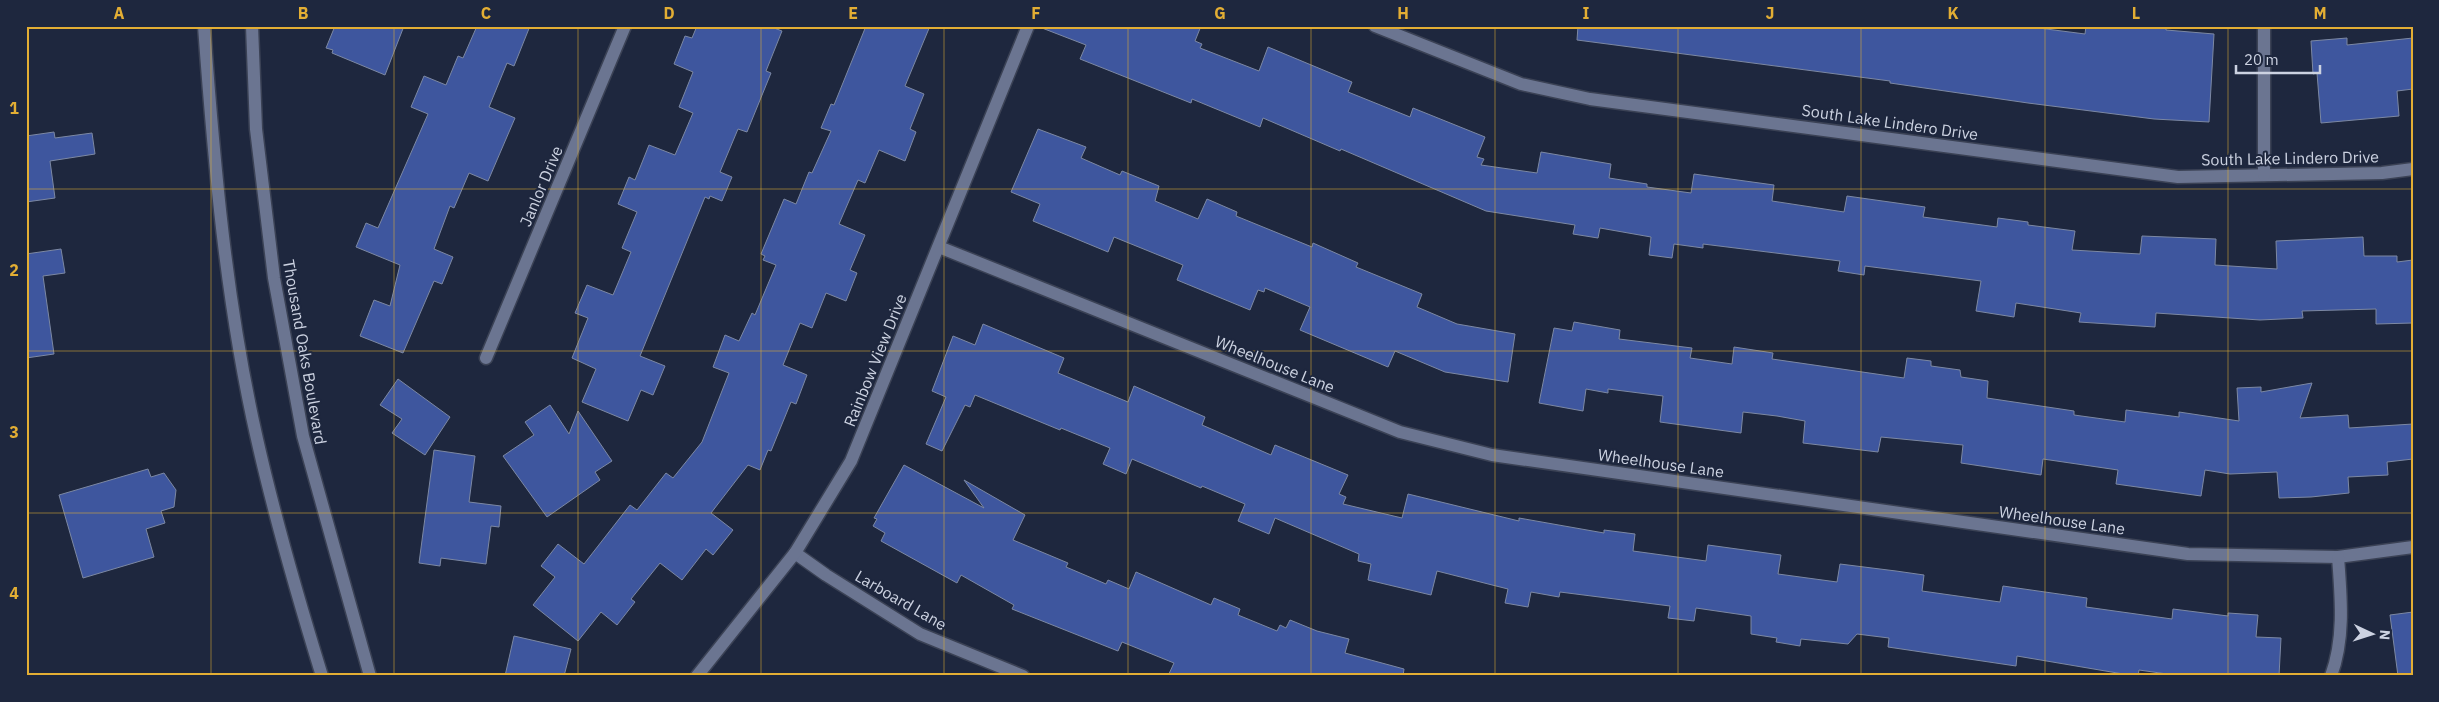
<svg xmlns="http://www.w3.org/2000/svg" width="2439" height="702" viewBox="0 0 2439 702" font-family="'IBM Plex Sans',sans-serif">
<rect width="100%" height="100%" fill="#1e273e"/>
<!-- building -->
<g fill="#3e569e" stroke="#7c88a3">
<path d="M335 26H404L385 75 332 53 333 50 326 48Z"/>
<path d="M477 26H530L514 66 507 63 489 107 515 118 488 181 469 173 454 208 450 206 434 249 453 257 442 284 434 281 403 353 360 336 374 300 390 306 400 265 356 247 366 223 378 228 428 114 411 107 424 76 446 85 458 56 463 58Z"/>
<path d="M697 26H769L782 31 766 71 771 73 747 132 738 129 720 172 732 177 722 201 710 196 709 199 705 197 640 356 665 366 653 395 641 390 628 421 582 402 596 369 572 358 588 318 575 313 587 285 613 295 631 252 622 248 637 212 618 204 629 177 635 180 649 145 675 155 693 113 679 107 693 72 674 64 685 36 692 38Z"/>
<path d="M866 26H930L905 86 924 94 910 129 916 132 905 161 879 150 865 183 858 180 839 224 865 235 850 270 857 273 846 301 826 293 812 328 800 323 783 365 807 375 796 404 791 402 771 451 768 450 760 470 748 465 711 513 733 530 713 555 706 549 682 580 660 563 631 599 635 602 617 625 601 612 578 641 533 605 555 577 541 566 558 544 584 564 630 505 637 510 666 473 673 478 702 442 729 373 713 367 725 335 739 341 752 313 755 315 776 265 763 260 765 256 761 254 784 199 796 204 809 172 812 173 831 131 821 128 831 104 834 105Z"/>
<path d="M1042 26H1201L1195 41 1202 44 1200 48 1259 71 1268 47 1352 82 1348 92 1410 117 1413 108 1485 137 1477 157 1484 159 1481 165 1537 173 1541 152 1611 164 1609 178 1647 184V187L1691 193 1694 174 1774 185 1772 201 1844 212 1847 196 1925 207 1923 217 1997 227 1998 218 2028 222V225L2075 231 2072 250 2140 254 2142 236 2216 239 2215 265 2277 269 2276 241 2363 237 2364 256H2397V262L2413 260V323L2376 324V309L2302 311 2303 318 2260 320 2156 313 2155 327 2079 322 2081 313 2016 303 2014 317 1976 311 1981 281 1865 266 1864 275 1838 271 1840 261 1703 244V248L1674 244 1672 258 1649 255 1651 237 1600 228 1598 238 1573 234 1575 225 1486 211 1341 149 1340 151 1263 118 1260 127 1192 99 1191 103 1080 59 1086 45 1042 28Z"/>
<path d="M1578 26H2023L2085 34 2086 26H2166V30L2214 34 2209 122 2154 119 2028 103 1890 83V81L1577 40Z"/>
<path d="M2347 38V45L2413 38V89L2397 91 2399 116 2321 123 2317 73 2313 74 2311 41Z"/>
<path d="M1038 129 1086 147 1081 158 1120 175 1122 171 1159 186 1155 201 1198 219 1207 199 1237 212 1236 216 1312 247 1313 243 1358 263 1356 267 1422 294 1417 307 1457 324 1515 334 1508 382 1445 372 1395 351 1388 367 1300 330 1310 307 1265 288 1264 292 1258 290 1250 310 1177 280 1183 265 1114 237 1108 252 1033 221 1040 204 1011 192Z"/>
<path d="M54 132 55 138 92 133 95 154 50 161 55 198 26 202V136Z"/>
<path d="M61 249 65 273 43 276 54 354 26 358V254Z"/>
<path d="M1574 322 1620 330 1619 339 1692 348 1690 358 1732 364 1734 347 1773 353 1772 359 1904 378 1907 358 1931 361V366L1960 370 1961 377 1988 381 1987 398 2074 411V415L2125 422 2126 410 2179 417V412L2239 421 2237 388 2261 387V392L2312 383 2300 418 2348 415 2349 428 2413 424V459L2387 462 2388 475 2348 477 2349 493 2311 497 2279 498 2277 472 2230 474 2205 470 2201 496 2116 484 2118 470 2043 459 2041 475 1961 463 1963 445 1881 437 1878 452 1803 443 1805 421 1777 416 1743 412 1741 433 1660 422 1663 396 1608 389V393L1586 389 1583 411 1539 403 1554 328 1572 331Z"/>
<path d="M983 324 1064 358 1058 373 1128 402 1134 386 1205 417 1202 425 1271 455 1275 445 1348 475 1339 494 1346 497 1343 504 1402 518 1408 494 1519 521V518L1604 533V530L1635 534 1633 551 1706 561 1708 545 1781 555 1778 574 1837 582 1840 564 1896 571 1924 575 1922 591 2000 602 2003 586 2087 598 2086 607 2172 619 2173 609 2228 616V613L2258 615 2256 637 2281 638 2279 676H2181L2139 670 2138 676H2135L2017 656 2016 666 1888 647 1889 638 1857 634 1848 644 1801 639 1800 646 1776 642 1777 638 1751 634V616L1696 608 1694 621 1668 618 1670 606 1560 592 1559 597 1531 592 1528 607 1505 603 1508 589 1437 571 1431 595 1368 580 1371 564 1358 561 1359 554 1275 518 1269 534 1238 521 1245 504 1202 486 1201 488 1132 459 1126 474 1103 464 1110 448 1061 428 1060 430 975 395 970 407 965 405 942 451 926 444 946 397 932 391 953 336 975 345Z"/>
<path d="M398 379 450 417 425 455 392 433 402 419 380 405Z"/>
<path d="M550 405 569 434 578 411 612 461 595 472 600 480 547 517 503 456 534 435 525 422Z"/>
<path d="M434 450 475 456 469 502 501 506 499 527 491 526 486 564 441 558 440 566 419 563Z"/>
<path d="M904 465 984 508 964 480 1025 515 1013 540 1068 563 1066 567 1106 584 1108 580 1129 589 1136 572 1211 605 1214 598 1240 609 1238 615 1277 631 1280 625 1286 628 1290 620 1317 631 1349 639 1345 653 1404 669 1403 676H1168L1174 663 1122 642 1118 651 1012 609 1014 605 961 575 957 583 881 541 885 533 873 526 877 519 874 518Z"/>
<path d="M148 469 151 477 164 473 176 490 174 507 161 511 165 523 146 529 154 557 83 578 59 495Z"/>
<path d="M2413 612V676H2398L2390 615Z"/>
<path d="M514 636 571 649 564 676H505Z"/>
</g>
<g fill="none" stroke-linecap="round" stroke-linejoin="round">
<!-- street casing -->
<g stroke="#3b4255" stroke-width="15">
<g id="street">
<path d="M1375 26 1521 84 1590 99 2178 177 2382 173 2413 169"/>
<path d="M2264 26V175"/>
<path d="M939 247 1400 432 1492 455 2188 554 2338 557 2413 547"/>
<path d="M486 358 625 26"/>
<path d="M795 553 826 575 920 634 1023 676"/>
<path d="M697 676 795 553 851 461 1028 26"/>
<path d="M2331 676C2345 638 2341 597 2338 557"/>
</g>
</g>
<!-- secondary casing -->
<g stroke="#3b4255" stroke-width="15">
<g id="secondary">
<path d="M204 26C214 164 226 303 257 439 275 519 298 598 322 676"/>
<path d="M252 26 256 129 274 278 303 436 370 676"/>
</g>
</g>
<!-- street -->
<use href="#street" stroke="#6b7591" stroke-width="12"/>
<!-- secondary -->
<use href="#secondary" stroke="#6b7591" stroke-width="12"/>
</g>
<!-- grid -->
<path fill="none" stroke="#e3ae34" stroke-width="1" stroke-opacity="0.55" d="M211 26V676M394 26V676M578 26V676M761 26V676M944 26V676M1128 26V676M1311 26V676M1495 26V676M1678 26V676M1861 26V676M2045 26V676M2228 26V676M26 189H2413M26 351H2413M26 513H2413"/>
<g text-anchor="middle" dominant-baseline="central" stroke-width="4" stroke-linejoin="round" paint-order="stroke">
<!-- street labels -->
<g font-size="16" fill="#ccd2e1" stroke="#1e273e">
<text transform="translate(1890 122) rotate(8)">South Lake Lindero Drive</text>
<text transform="translate(2290 158) rotate(-1)">South Lake Lindero Drive</text>
<text transform="translate(541 186) rotate(-67)">Janlor Drive</text>
<text transform="translate(305 352) rotate(80)">Thousand Oaks Boulevard</text>
<text transform="translate(875 360) rotate(-68)">Rainbow View Drive</text>
<text transform="translate(1275 364) rotate(22)">Wheelhouse Lane</text>
<text transform="translate(1661 463) rotate(8)">Wheelhouse Lane</text>
<text transform="translate(2062 520) rotate(8)">Wheelhouse Lane</text>
<text transform="translate(901 600) rotate(30)">Larboard Lane</text>
</g>
</g>
<!-- border -->
<rect width="2439" height="702" fill="none" stroke="#1e273e" stroke-width="55"/>
<!-- north arrow -->
<g transform="translate(2372 634) rotate(94)" stroke="#1e273e" stroke-width="4" paint-order="stroke">
<path d="M0-4L9 19L0 12L-9 19Z" fill="#ccd2e1"/>
<text y="-8" font-size="14" font-weight="bold" text-anchor="middle" fill="#ccd2e1">N</text>
</g>
<!-- scale -->
<path d="M2236 65v8h84v-8" fill="none" stroke="#ccd2e1" stroke-width="2.5"/>
<text x="2244" y="65" font-size="15" fill="#ccd2e1" stroke="#1e273e" stroke-width="4" paint-order="stroke">20 m</text>
<rect x="28" y="28" width="2384" height="646" fill="none" stroke="#e3ae34" stroke-width="2"/>
<g font-size="16" text-anchor="middle" font-weight="bold" fill="#e3ae34">
<text x="119" y="19">A</text>
<text x="303" y="19">B</text>
<text x="486" y="19">C</text>
<text x="669" y="19">D</text>
<text x="853" y="19">E</text>
<text x="1036" y="19">F</text>
<text x="1220" y="19">G</text>
<text x="1403" y="19">H</text>
<text x="1586" y="19">I</text>
<text x="1770" y="19">J</text>
<text x="1953" y="19">K</text>
<text x="2136" y="19">L</text>
<text x="2320" y="19">M</text>
<text x="14" y="114">1</text>
<text x="14" y="276">2</text>
<text x="14" y="438">3</text>
<text x="14" y="599">4</text>
</g>
</svg>
